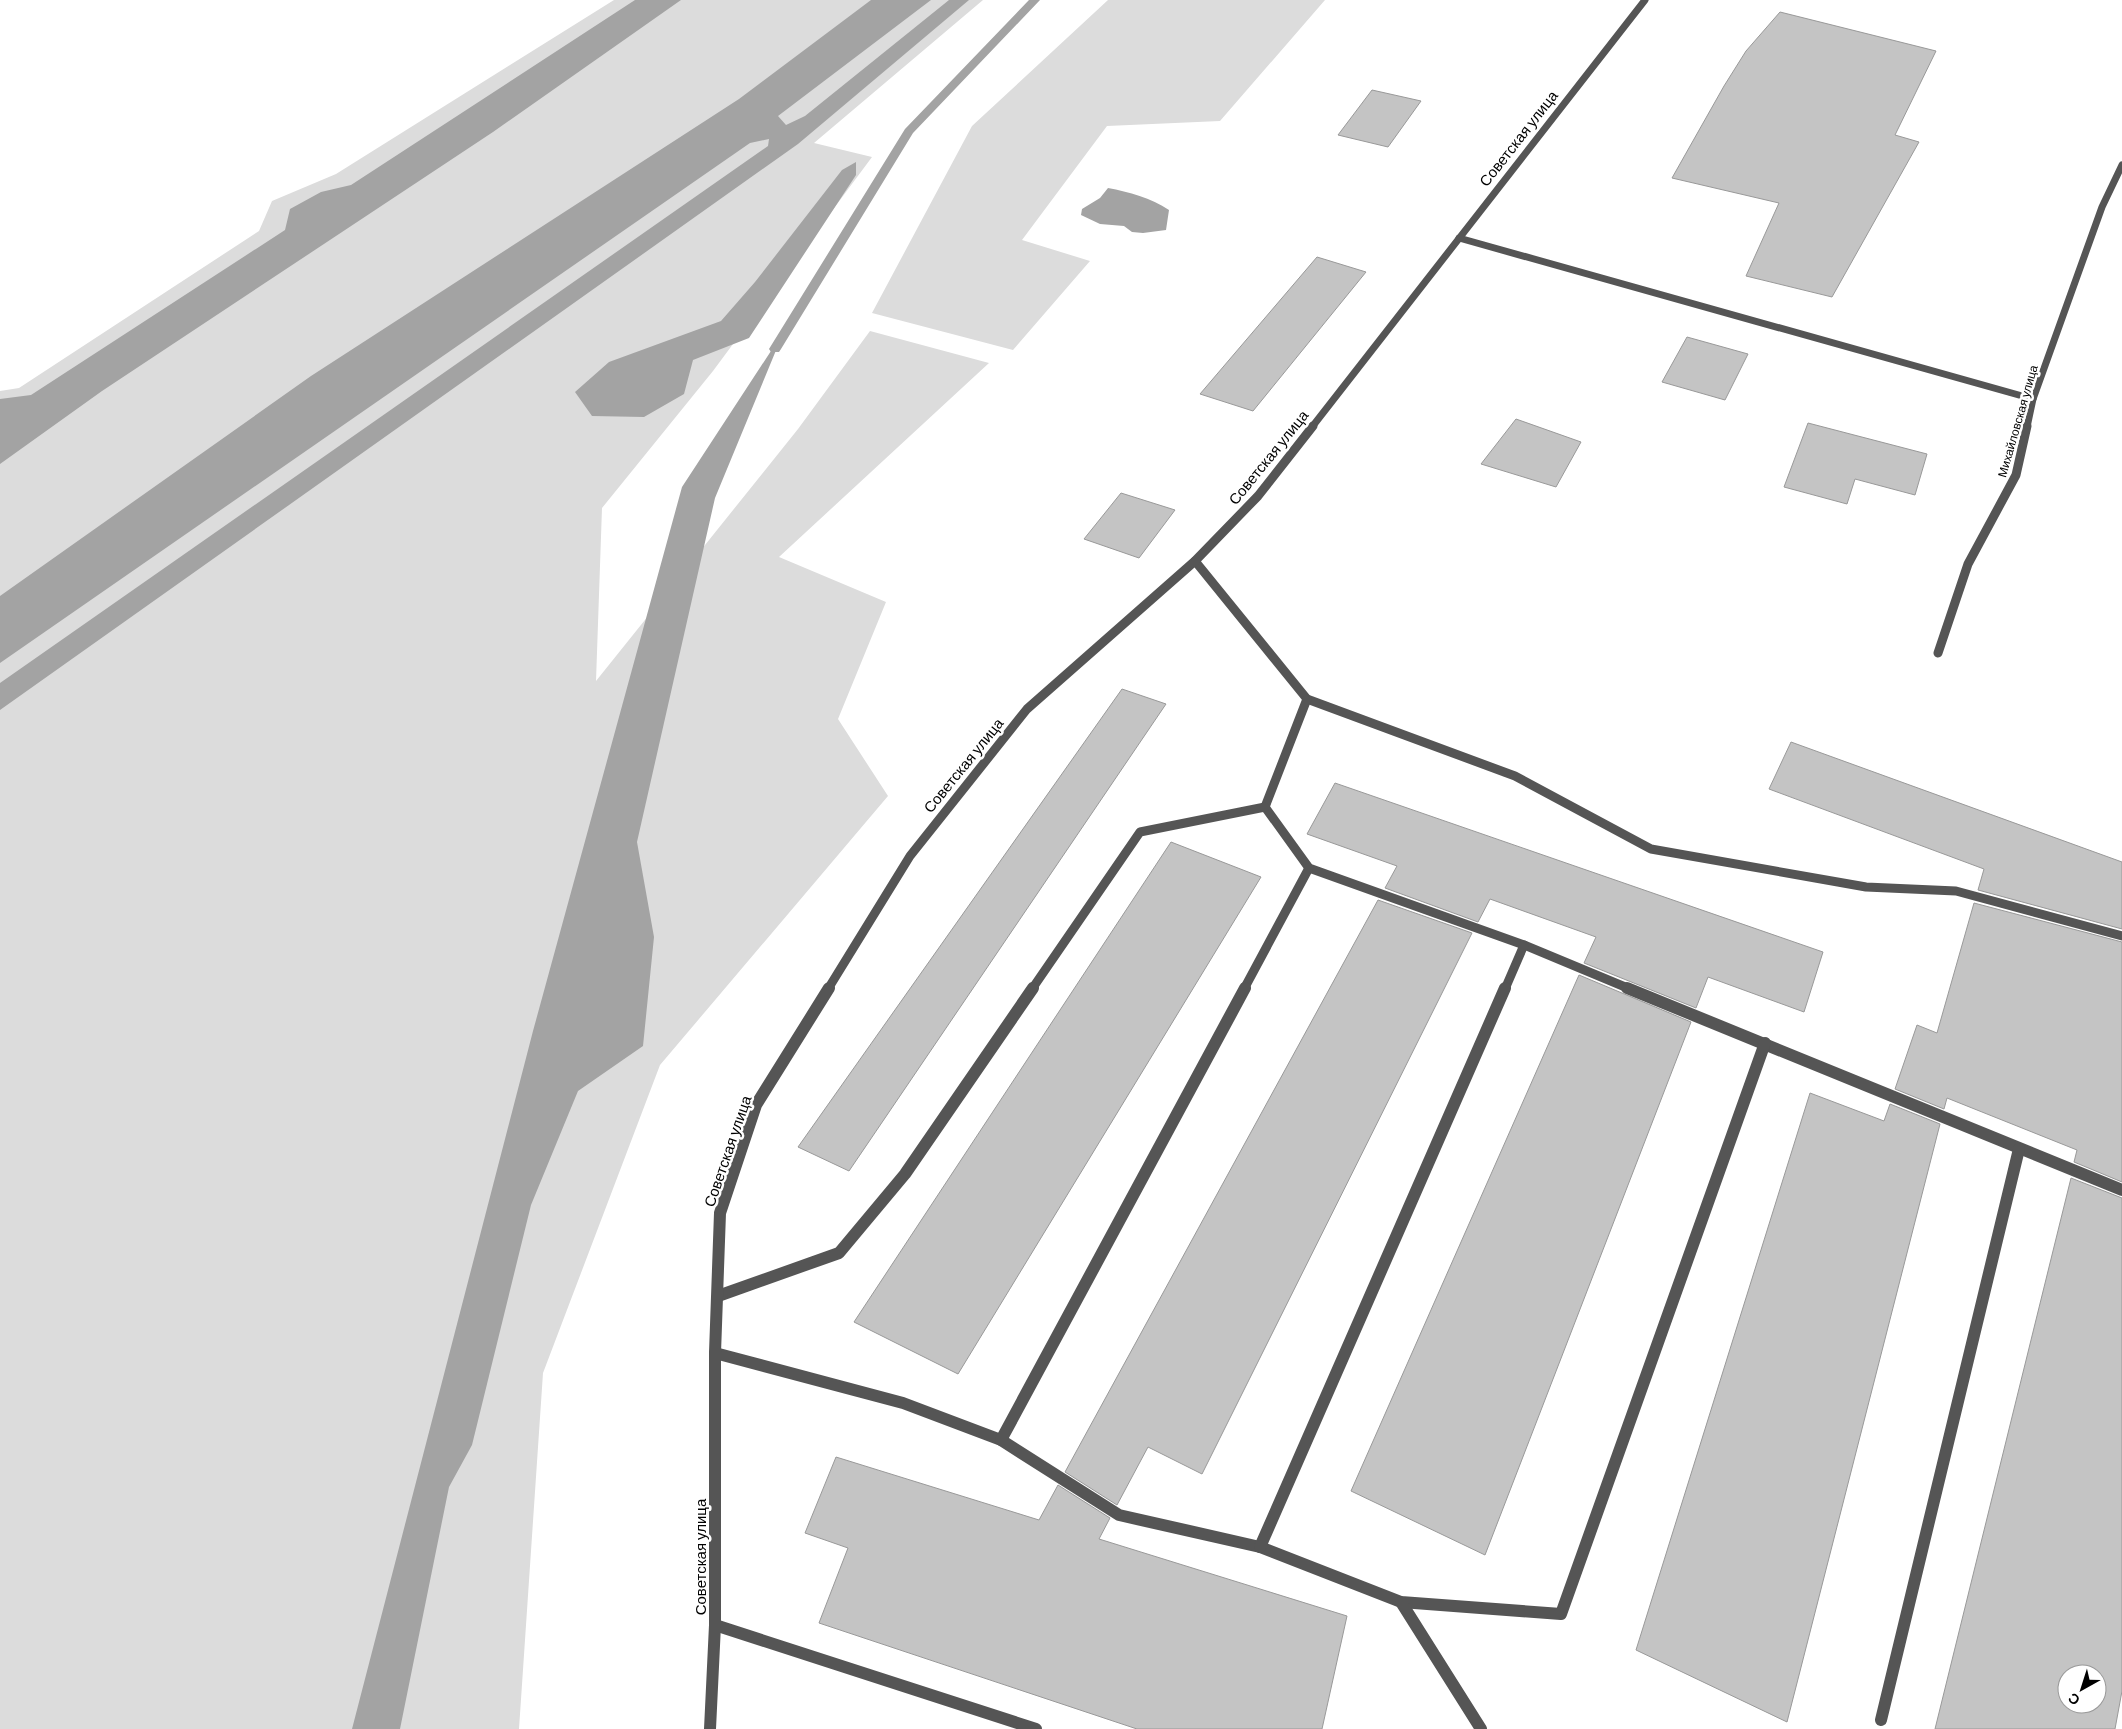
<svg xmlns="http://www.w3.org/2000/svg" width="2122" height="1729" viewBox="0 0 2122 1729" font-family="Barlow,sans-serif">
<rect width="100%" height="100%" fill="#fff"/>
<!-- green -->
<g fill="#dcdcdc">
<path d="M614 0H983L814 143 872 157 713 371 602 508 596 681 798 429 870 331 989 363 779 557 886 602 838 719 888 796 660 1065 543 1373 519 1729H0V391L19 388 259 231 272 201 336 174Z"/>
<path d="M1108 0H1325L1220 121 1107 126 1022 240 1090 261 1013 350 872 313 972 126Z"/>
</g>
<!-- water -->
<g fill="#a3a3a3">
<path d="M635 0H681L493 132 102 391 0 464V399L31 395 285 230 290 209 321 192 351 185Z"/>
<path d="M871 0H931L778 116 786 125 805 116 949 0H969L798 144 0 710V683L768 146 769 139 750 143 0 663V596L311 376 739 99Z"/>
<path d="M856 162V175L749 338 693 360 684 394 644 417 592 416 575 392 609 362 721 321 755 282 842 170Z"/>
<path d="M1108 188C1129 192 1151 198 1169 210L1166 230 1143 233 1132 232 1124 226 1100 224 1081 215 1082 209 1100 198Z"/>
<path d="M784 331 715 498 637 842 654 937 643 1046 578 1091 531 1205 472 1445 449 1487 400 1729H352L533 1031 682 487Z"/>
</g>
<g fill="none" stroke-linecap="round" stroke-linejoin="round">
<!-- stream -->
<path fill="#a3a3a3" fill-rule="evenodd" d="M1029 0H1040L913 133 781 349 779 352H771L769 349 905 129Z"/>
</g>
<!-- building -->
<g fill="#c4c4c4" stroke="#999" fill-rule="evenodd">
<path d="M1780 12 1936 51 1895 135 1919 142 1832 297 1746 276 1779 203 1672 178 1724 86 1746 51Z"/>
<path d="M1372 90 1421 101 1388 147 1338 135Z"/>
<path d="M1317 257 1366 272 1253 411 1200 394Z"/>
<path d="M1687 337 1748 354 1725 400 1662 382Z"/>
<path d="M1516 419 1581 442 1556 487 1481 464Z"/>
<path d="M1808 423 1927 454 1915 495 1855 479 1847 504 1784 487Z"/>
<path d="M1121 493 1175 510 1139 558 1084 539Z"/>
<path d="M1122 689 1166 704 849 1171 798 1147Z"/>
<path d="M1791 742 2122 862V929L1978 890 1984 869 1769 789Z"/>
<path d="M1335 783 1823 952 1804 1012 1708 977 1696 1008 1584 963 1596 937 1490 899 1478 922 1385 888 1397 866 1307 834Z"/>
<path d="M1171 842 1261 877 958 1374 854 1322Z"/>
<path d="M1378 900 1472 933 1202 1474 1148 1447 1117 1505 1065 1472Z"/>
<path d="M1974 903 2122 942V1182L2074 1162 2077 1150 1947 1098 1944 1109 1895 1089 1917 1025 1937 1033Z"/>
<path d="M1579 975 1691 1022 1485 1555 1351 1491Z"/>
<path d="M1810 1093 1884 1121 1890 1104 1940 1124 1787 1722 1636 1650Z"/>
<path d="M2071 1178 2122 1198V1691L2115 1729H1935ZM2067 1674H2097V1704H2067Z"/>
<path d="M836 1457 1039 1520 1058 1485 1110 1518 1099 1539 1347 1616 1322 1729H1137L819 1623 848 1548 805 1533Z"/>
</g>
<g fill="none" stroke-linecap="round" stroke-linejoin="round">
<!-- service-far1 -->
<g stroke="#555" stroke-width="9">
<path d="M1195 561 1307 699 1515 776 1651 849 1866 887 1956 891 2122 936"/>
<path d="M1307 699 1265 807 1309 868 1524 945 1630 989"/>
<path d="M1032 989 1140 832 1265 807"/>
<path d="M1244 989 1309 868"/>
<path d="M1505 989 1524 945"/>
</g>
<!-- service -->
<g stroke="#555" stroke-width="12">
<path d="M1627 988 2122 1190"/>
<path d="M718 1296 839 1253 905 1174 1033 988"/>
<path d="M715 1353 903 1403 1001 1440 1119 1515 1260 1547 1401 1602 1561 1614 1765 1043"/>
<path d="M1001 1440 1245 988"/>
<path d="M1260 1547 1505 988"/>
<path d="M1401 1602 1481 1729"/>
<path d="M715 1625 1036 1729"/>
<path d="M1881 1720 2019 1149"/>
</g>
<!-- minor-far2 -->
<g stroke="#555" stroke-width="7">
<path d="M1459 238 2033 399"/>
<path d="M1312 427 1645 0"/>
<path d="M2027 427 2033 399 2102 207 2122 165"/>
</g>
<!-- minor-far1 -->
<g stroke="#555" stroke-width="9">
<path d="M1938 653 1968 564 2016 475 2027 426"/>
<path d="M828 989 910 856 1027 709 1195 561 1258 496 1313 426"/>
</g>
<!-- minor -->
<path stroke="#555" stroke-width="12" d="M710 1729 715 1625V1353L720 1213 756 1105 829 988"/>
</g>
<g text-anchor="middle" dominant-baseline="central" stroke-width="5" stroke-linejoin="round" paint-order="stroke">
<!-- far-street labels -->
<g font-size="12" fill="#000" stroke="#fff">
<text transform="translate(2017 421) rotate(-74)">Михайловская улица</text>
</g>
<!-- street labels -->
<g font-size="15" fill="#000" stroke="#fff">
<text transform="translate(1518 138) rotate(-52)">Советская улица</text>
<text transform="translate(1268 457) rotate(-51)">Советская улица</text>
<text transform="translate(963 765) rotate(-51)">Советская улица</text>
<text transform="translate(727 1151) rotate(-71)">Советская улица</text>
<text transform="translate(700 1557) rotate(-90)">Советская улица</text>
</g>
</g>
<!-- north arrow -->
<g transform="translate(2082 1689) rotate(219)"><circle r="24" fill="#ffffff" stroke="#999999"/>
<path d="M0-4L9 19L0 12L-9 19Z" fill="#000000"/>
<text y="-8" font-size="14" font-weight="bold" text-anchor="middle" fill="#000000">С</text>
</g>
</svg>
